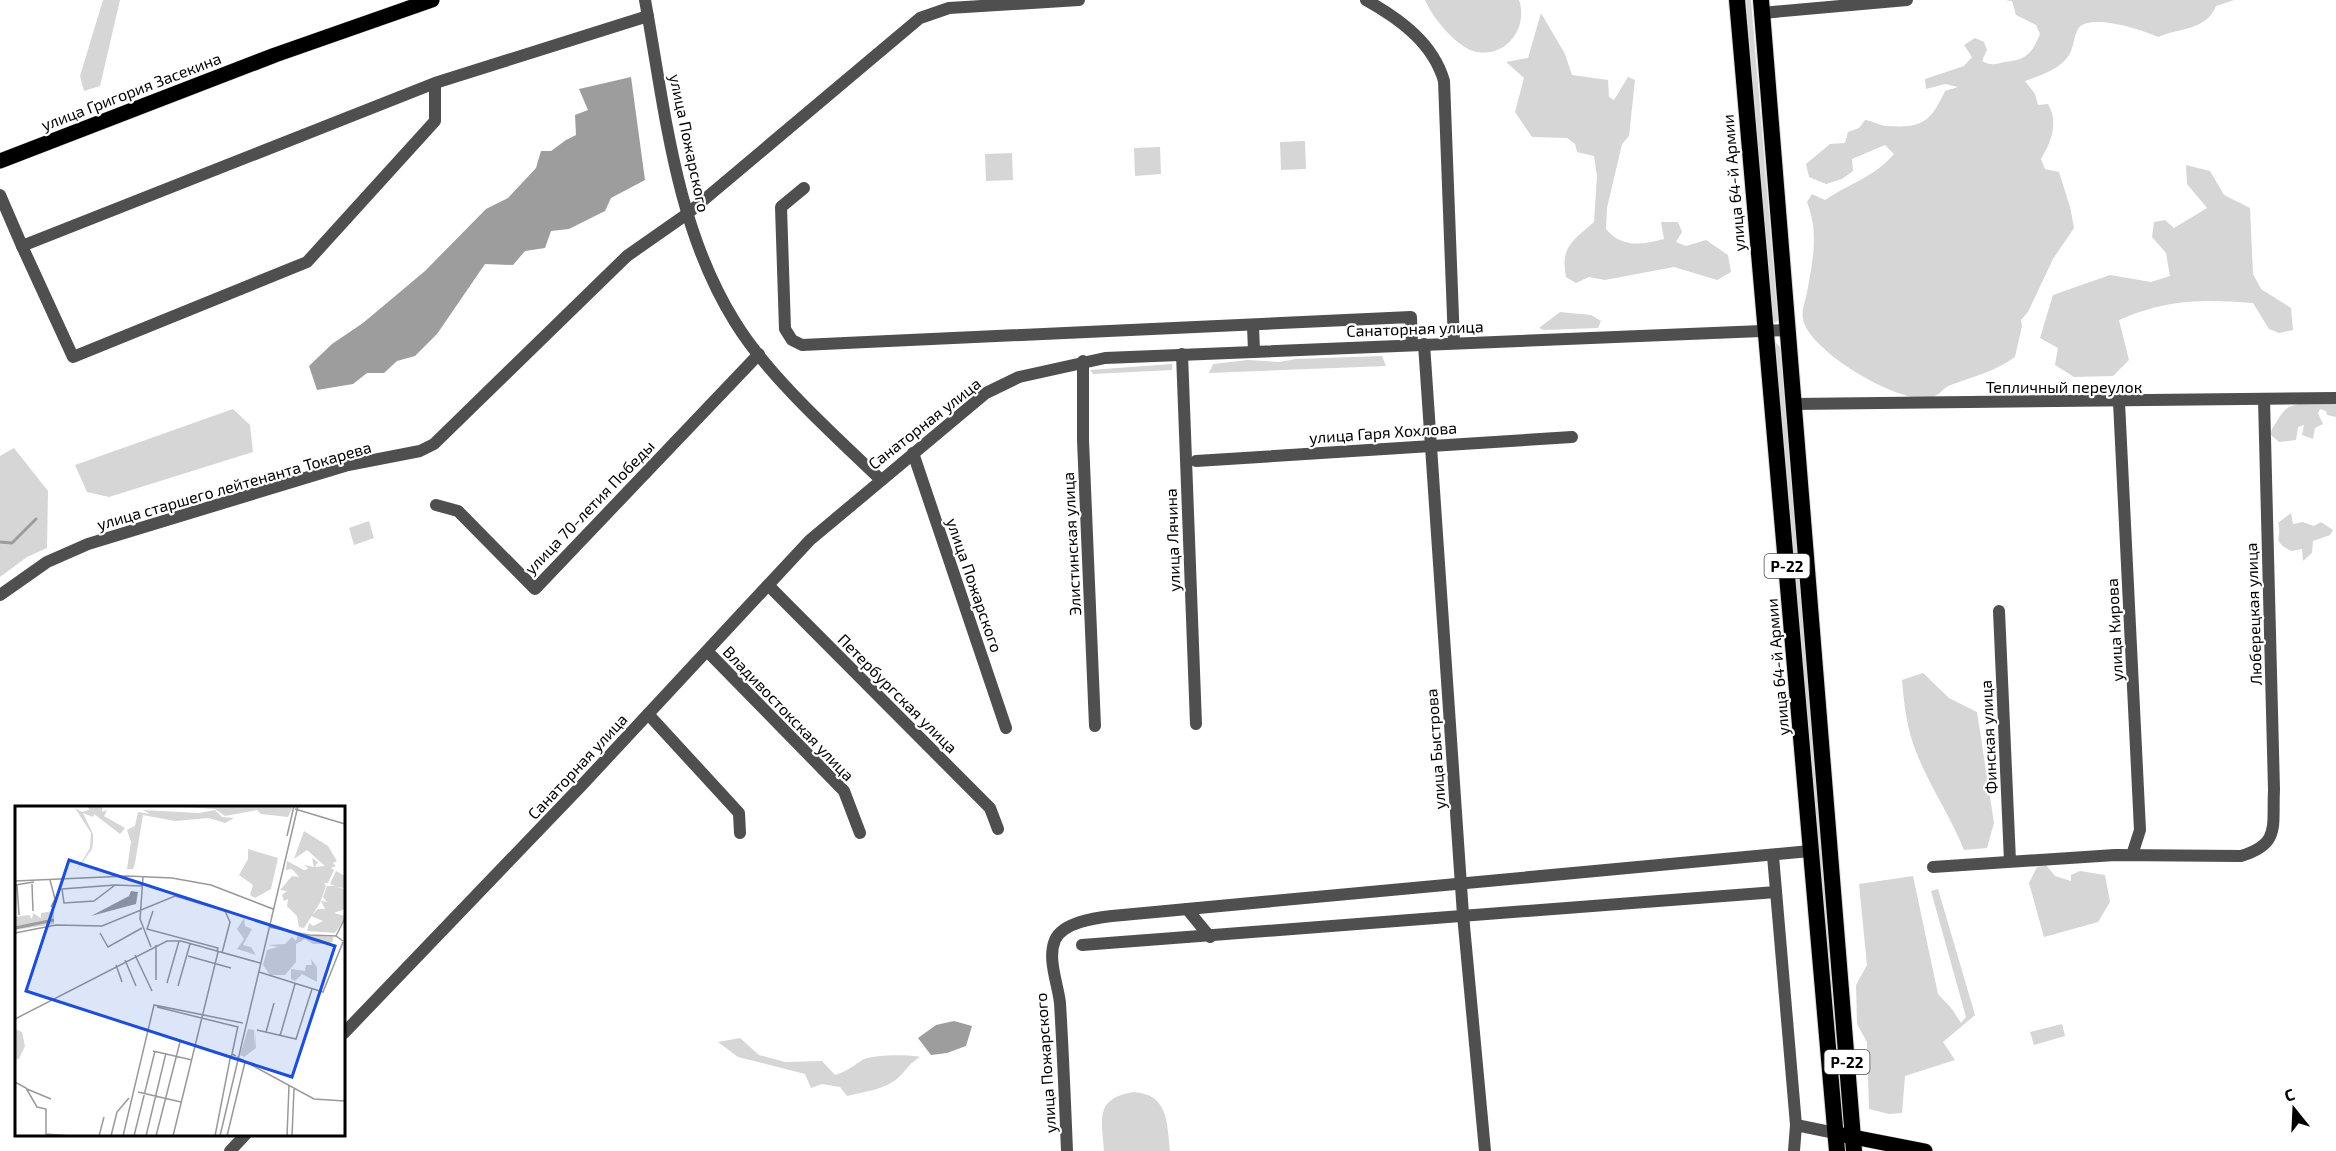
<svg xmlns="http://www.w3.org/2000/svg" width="2336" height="1151" viewBox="0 0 2336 1151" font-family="'Exo 2',sans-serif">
<rect width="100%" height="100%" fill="#fff"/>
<!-- green -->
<g fill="#d6d6d6">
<path d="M103 0H120L100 86 84 91 80 76Z"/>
<path d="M1425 0H1519C1529 29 1504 60 1473 51 1455 45 1432 17 1425 0Z"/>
<path d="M1746 0H1751L1778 321 1774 323 1771 322Z"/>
<path d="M2005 0H2234L2216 6C2207 30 2179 28 2158 37 2144 30 2088 12 2078 29 2073 38 2074 51 2066 59 2056 71 2038 76 2025 81L2035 94 2038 105 2048 104C2059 123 2051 142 2041 159L2045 169 2059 172 2070 207 2074 228 2053 259 2028 312 2021 320 2022 326 2015 357C1994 372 1972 377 1948 386 1943 389 1939 395 1933 397 1904 408 1808 351 1803 319 1801 311 1806 299 1807 292 1813 260 1819 232 1807 202L1812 194 1825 200C1850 183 1873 178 1894 154L1885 145 1852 159 1853 171 1842 179 1826 184 1809 177 1806 164 1830 144 1845 143 1848 132 1859 128 1865 120C1873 121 1880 126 1887 126 1922 128 1930 123 1945 91L1958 87 1945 84 1926 89 1925 79 1964 66 1972 57 1964 45 1975 38 1984 42 1987 50 1982 61C1991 66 1996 64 2005 62 2027 60 2032 53 2040 34L2036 25 2016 15 2012 1Z"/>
<path d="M1541 13 1565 54 1572 75 1608 80 1609 97 1614 100 1628 77 1635 80 1629 136 1622 144 1607 208 1606 229C1622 248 1641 245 1664 239L1661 222H1678L1682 232 1676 242 1686 246 1706 240 1728 255 1731 272 1717 280 1674 267 1605 280 1589 277 1576 283 1566 277C1560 246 1573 241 1594 222L1597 176 1594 156 1577 152 1575 144 1567 138 1532 137 1515 112 1524 78 1506 62 1528 58Z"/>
<path d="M1305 141 1306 169 1281 170 1280 142Z"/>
<path d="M1160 147 1161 174 1135 176 1134 148Z"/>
<path d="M1012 153 1013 180 986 181 985 154Z"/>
<path d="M2186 165 2210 171 2224 195 2250 208 2253 274 2261 289 2291 308 2293 330 2279 333 2269 329 2253 303C2202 299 2167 299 2119 320L2129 360 2113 376 2074 377 2055 365 2058 348 2040 338 2053 295 2110 275 2151 282 2170 276 2166 253 2152 237 2154 222 2165 220 2174 228 2207 208 2187 184Z"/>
<path d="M1560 312 1591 315 1601 321 1598 328 1544 330 1539 328Z"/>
<path d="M1775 342 1780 347 1845 1120 1842 1124 1773 345Z"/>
<path d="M1382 356 1386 366 1209 373 1213 364 1248 360 1279 362 1296 359Z"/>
<path d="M1172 364V370L1093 374 1090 370Z"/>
<path d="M2310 403H2336V417L2327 415 2326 411 2320 409 2318 413 2323 424 2315 428 2313 439 2302 435 2304 425 2298 427 2296 440 2279 442 2271 435C2271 428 2274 427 2277 421 2285 406 2292 404 2310 403Z"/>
<path d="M233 409 250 425 253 452 109 497 87 492 75 465Z"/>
<path d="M14 448 48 491 47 548 27 557 0 577V456Z"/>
<path d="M2291 513 2293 524 2303 522 2314 526 2321 522 2333 530 2330 535 2313 541 2312 553 2303 561 2302 549 2291 551C2270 539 2283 540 2278 523Z"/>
<path d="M369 521 374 538 354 545 349 528Z"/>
<path d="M1923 673 1949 698 1977 712 1994 823 1987 848 1964 850C1951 817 1930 787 1917 754 1907 730 1904 705 1902 680Z"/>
<path d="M2046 865 2055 876 2071 881V875L2080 871 2105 875 2110 902 2098 922 2044 937 2029 883 2037 867Z"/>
<path d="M1913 876 1938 994 1952 1009 1961 1023 1966 1017 1931 891 1938 889 1975 1015 1943 1042 1955 1060 1905 1076 1902 1113 1889 1114 1869 1109 1867 1042 1857 1024 1856 985 1867 965 1859 884Z"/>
<path d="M2062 1024 2065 1036 2034 1045 2030 1032Z"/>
<path d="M740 1038 759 1055 785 1062 822 1061 835 1075C848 1071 854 1065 864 1059 874 1055 909 1054 920 1057 910 1063 908 1068 900 1076 888 1089 863 1092 847 1096L840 1087 822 1084 811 1088 805 1074 738 1057 718 1042Z"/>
<path d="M1133 1092C1168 1094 1167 1121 1170 1151H1104C1102 1119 1094 1099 1133 1092Z"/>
</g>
<!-- water -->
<g fill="#9d9d9d">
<path d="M631 77 645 180 611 198 605 211 569 229 551 231 545 248 525 251 513 265 485 264 437 334 415 356 397 361 384 373H367L353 384 317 390 309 366 332 344 363 323 425 271 486 209 508 198 536 168 541 151H551L566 140 576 135 575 115 588 110 579 89Z"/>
<path d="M954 1021 972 1026 966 1046 947 1053 931 1055 918 1038 936 1025Z"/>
</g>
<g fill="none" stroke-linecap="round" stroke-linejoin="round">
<!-- stream -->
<path stroke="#9d9d9d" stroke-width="3" d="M0 542 12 543 36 519"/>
<!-- major casing -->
<g stroke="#dbdbdb" stroke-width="16">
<g id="major">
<path d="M0 161 275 55 432 0"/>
<path d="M1843 1135 1925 1151"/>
</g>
</g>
<!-- highway casing -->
<g stroke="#dbdbdb" stroke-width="18">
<g id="highway">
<path d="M1737 0 1837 1151"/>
<path d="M1761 0 1854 1151"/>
</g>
</g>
<!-- minor -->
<g stroke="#4f4f4f" stroke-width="12">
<path d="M645 0C665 109 675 226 735 322 768 376 834 435 880 479"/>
<path d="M1366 0C1400 19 1433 43 1444 81L1454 343"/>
<path d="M1762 13 1907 0"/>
<path d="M435 83V121L307 262 73 357 22 246 435 83 648 16"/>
<path d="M804 188 781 207 785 329 792 340 802 345 1411 317 1412 345"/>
<path d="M0 195 22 246"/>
<path d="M1253 326 1254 351"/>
<path d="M1424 344 1463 915 1485 1151"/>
<path d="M1182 354 1196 724"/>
<path d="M1083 361V440L1095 726"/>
<path d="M2119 402 2140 830 2132 855"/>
<path d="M1793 404 2336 398"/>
<path d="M913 453 1006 728"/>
<path d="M1196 461 1572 437"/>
<path d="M436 505 458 511 535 589 759 354"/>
<path d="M768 585 990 808 998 829"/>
<path d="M0 595 47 562 88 544 348 465 420 451 434 444 627 256 687 214 920 18 949 8 1079 0"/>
<path d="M1999 611 2010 861"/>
<path d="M707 651 844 791 860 833"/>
<path d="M648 714 739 813 740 833"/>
<path d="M1773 856 1796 1125"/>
<path d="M1933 867 2115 855 2241 856C2281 844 2272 826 2274 790L2264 399"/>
<path d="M1187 909 1210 937"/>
<path d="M1082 945 1776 892"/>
<path d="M344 1033 582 785 810 540 986 393 1019 377 1105 358 1788 330"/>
<path d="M230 1151 246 1134"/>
<path d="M1067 1151C1065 1102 1063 1052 1060 1003 1058 984 1047 959 1055 940 1063 922 1096 918 1112 916L1810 851"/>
<path d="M1794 1151 1796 1125 1835 1133"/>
</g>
<!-- major -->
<use href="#major" stroke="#000" stroke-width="15"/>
<!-- highway -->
<use href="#highway" stroke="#000" stroke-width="16"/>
</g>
<g text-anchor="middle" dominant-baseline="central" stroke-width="4.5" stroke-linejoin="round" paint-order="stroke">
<!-- shield labels -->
<g fill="#fff" stroke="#4c4c4c" stroke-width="1.5">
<rect x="1764.5" y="554" width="45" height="24" rx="4.5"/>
<rect x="1824.5" y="1050" width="45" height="24" rx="4.5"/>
</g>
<g font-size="15" font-weight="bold" fill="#000">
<text x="1787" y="566">Р-22</text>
<text x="1847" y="1062">Р-22</text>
</g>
<!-- street labels -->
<g font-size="16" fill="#000" stroke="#fff">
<text transform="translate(131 91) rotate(-21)">улица Григория Засекина</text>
<text transform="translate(690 143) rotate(78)">улица Пожарского</text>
<text transform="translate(1733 183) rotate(-95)">улица 64-й Армии</text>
<text transform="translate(1415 328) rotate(-2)">Санаторная улица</text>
<text x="2064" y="386">Тепличный переулок</text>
<text transform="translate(924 423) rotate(-38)">Санаторная улица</text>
<text transform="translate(1383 432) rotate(-4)">улица Гаря Хохлова</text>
<text transform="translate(234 485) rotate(-16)">улица старшего лейтенанта Токарева</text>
<text transform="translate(589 507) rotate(-46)">улица 70-летия Победы</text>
<text transform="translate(1172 540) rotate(-92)">улица Лячина</text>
<text transform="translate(1071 544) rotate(-93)">Элистинская улица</text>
<text transform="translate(975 585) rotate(71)">улица Пожарского</text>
<text transform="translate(2253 614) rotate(-92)">Люберецкая улица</text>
<text transform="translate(2114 630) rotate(-93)">улица Кирова</text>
<text transform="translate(1777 667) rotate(-95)">улица 64-й Армии</text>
<text transform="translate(898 693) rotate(45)">Петербургская улица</text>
<text transform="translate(789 713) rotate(46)">Владивостокская улица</text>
<text transform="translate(1988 737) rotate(-93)">Финская улица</text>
<text transform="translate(1435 749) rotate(-94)">улица Быстрова</text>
<text transform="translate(577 766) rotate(-47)">Санаторная улица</text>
<text transform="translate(1045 1063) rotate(-94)">улица Пожарского</text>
</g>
</g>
<!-- overview -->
<g transform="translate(15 806)">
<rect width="330" height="330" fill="#fff"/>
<path d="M73 0H87V6L92 4 89 10 110 22 105 28 79 8 78 11 68 7 78 28V36L77 43 60 67 75 42 76 27 60 2 67 6 74 4ZM154 0H276L277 3 273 11 246 8 242 4 210 10 200 3ZM128 4 184 7 200 4 207 11 219 12 210 17 194 12 160 15 128 9 120 57 118 63H112L116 36 112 24 120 20 123 6 135 8ZM289 25 313 40 322 55 318 57 321 60 316 62 319 64 313 77H309L311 80 305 97 289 122 284 121 282 110 272 100 273 93 269 95 267 89 272 85 265 84 277 70 284 71 277 63 271 64 272 55 289 64 293 63 290 59 299 61 297 52 303 56 300 61 310 60 292 44 279 53ZM233 43 263 52 256 83 240 92 235 89 238 79 224 69 233 53ZM321 65 330 70V82L321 81 330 83V103L319 107 330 110 326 118 320 127 292 125 294 117 298 120 308 115 296 110 303 103H310L306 95 312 96 308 91 312 80H320L315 78ZM39 105V118L0 124V111L14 109 17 113 18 107 26 112V107ZM229 112 230 120 237 123 228 139 236 141 241 149 222 143 229 133 222 123ZM283 128 318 131V135L315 138H298L290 133 281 138V156L270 169H255L248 159 252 144 263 141 253 139 270 138 277 131 281 135ZM296 153 302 161V176L287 168 280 175 276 173V163L290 165 291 159H297ZM0 223 7 226 10 240 4 253H0ZM233 223 239 224 240 242 241 226V242L229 251 225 249Z" fill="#d6d6d6"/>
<path d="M116 85 123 86 121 98 76 110 114 90Z" fill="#9d9d9d"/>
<path fill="none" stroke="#9d9d9d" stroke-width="3" d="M0 122 39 114"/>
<path fill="none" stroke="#999" stroke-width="1.5" d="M280 3 330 18M272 30 279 0M128 71 125 113 136 141M35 74 40 93 36 101M0 75 112 70 157 72 196 79 258 103M17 78 18 105M0 79 19 76M2 79 4 109M100 79 79 95 49 97 47 83 100 79 127 80M138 105 132 123 203 142 202 145M254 121 294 129 321 130 328 135M0 127 41 119 87 120 160 90 210 105 215 116 207 147M85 127 93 141 127 122M321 130 330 112M141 139V174M120 149 137 185M173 150 216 162M110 154 121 180M101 159 107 176M244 166 308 186 328 136M152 177 164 135M163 180 175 138M142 201 223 221M0 213 152 135H166L245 157M242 224 281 233 297 183M251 226 259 197M265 230 280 178M138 245 177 254M217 248 223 220M222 251 299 293 330 295M0 276 11 282 22 301 31 303V328L57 330M12 283 36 293M123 286 166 296M84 330 89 311M96 330 102 306 114 292M108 330 139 199 228 217M119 330 140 245M131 330 151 247M141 330 165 236M158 330 203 146M200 330 215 253 217 248 221 250M205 330 283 0M212 330 230 256M272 330 274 280M277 330 279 283"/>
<path fill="#1d4ed8" fill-opacity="0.15" stroke="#1d4ed8" stroke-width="3" d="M54 54 320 140 277 271 11 185Z"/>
<rect width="330" height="330" fill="none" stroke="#000" stroke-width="3"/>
</g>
<!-- north arrow -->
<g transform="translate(2294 1109) rotate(342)" stroke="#ffffff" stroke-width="4.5" paint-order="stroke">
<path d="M0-4.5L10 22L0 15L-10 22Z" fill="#000000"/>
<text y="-9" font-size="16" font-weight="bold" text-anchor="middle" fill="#000000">С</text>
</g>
</svg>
